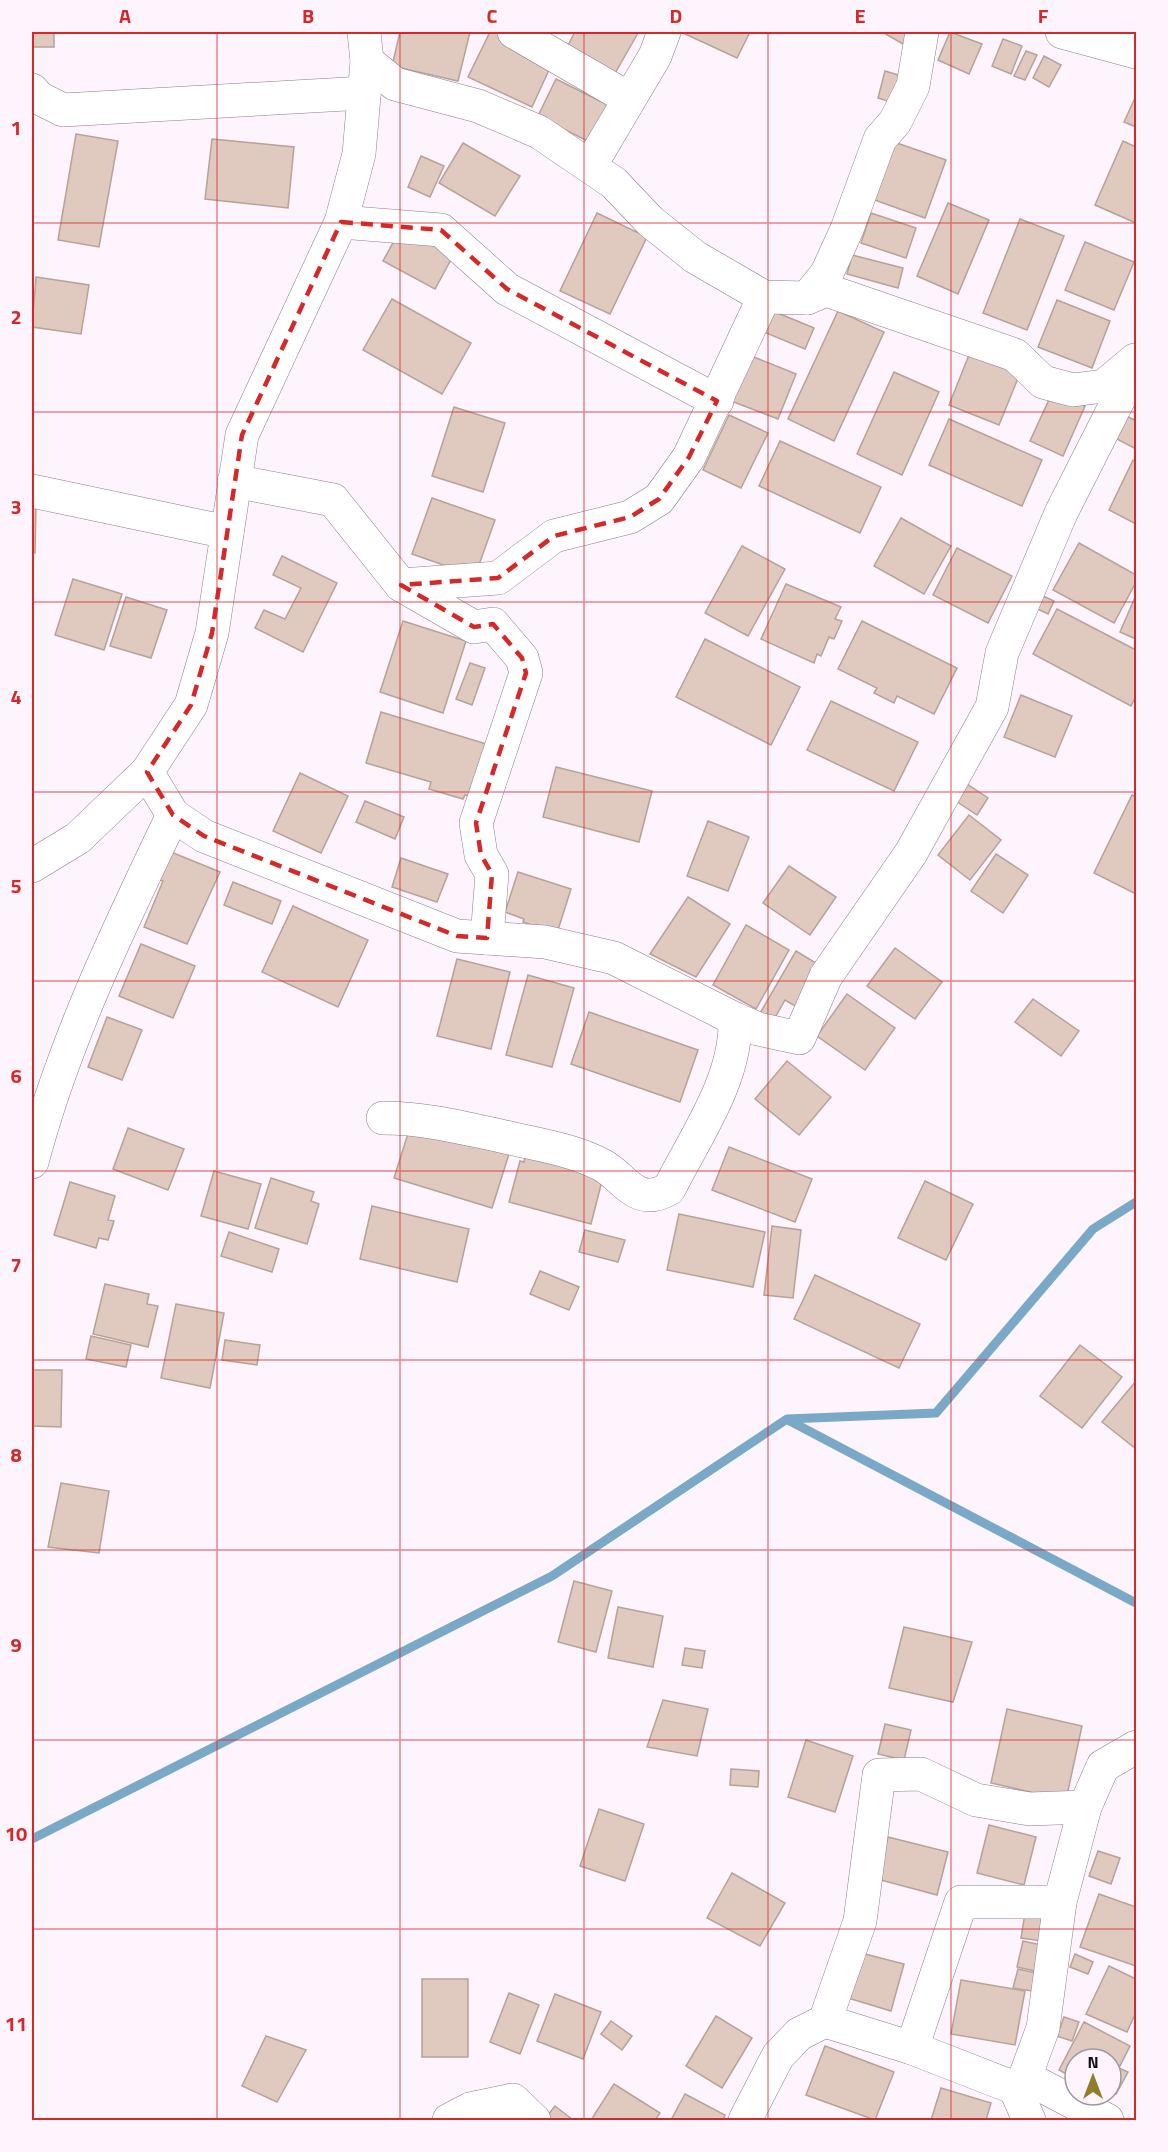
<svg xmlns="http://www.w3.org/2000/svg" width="1168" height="2152" viewBox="0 0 1168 2152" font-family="'Titillium Web',sans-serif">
<rect width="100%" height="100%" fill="#fef4fe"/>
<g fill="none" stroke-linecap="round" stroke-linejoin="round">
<!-- stream -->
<g stroke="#7aa8c7" stroke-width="9">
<path d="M788 1420 1136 1603"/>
<path d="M32 1839 552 1576 787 1419 936 1413 1093 1229 1136 1202"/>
</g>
</g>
<!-- building -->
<g fill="#e0cabf" stroke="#b7a297" stroke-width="1.5">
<rect x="32" y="32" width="22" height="15"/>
<path d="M400 32H470L458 81 392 66Z"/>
<path d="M490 32H499L555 57 532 107 468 77Z"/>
<path d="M575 32H637L638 33 614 75 566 49Z"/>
<path d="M681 32H750L737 58Z"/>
<path d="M882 32H910L903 44Z"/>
<path d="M950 32 982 44 969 74 938 60Z"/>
<path d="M1003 39 1022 46 1011 74 992 66Z"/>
<path d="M1026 51 1037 55 1025 80 1014 76Z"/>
<path d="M1044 56 1061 65 1049 87 1033 78Z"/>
<path d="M885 71 905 77 897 104 878 98Z"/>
<path d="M556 79 618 110 599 147 538 116Z"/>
<path d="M1134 100 1136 101V127L1124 122Z"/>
<path d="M76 134 118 141 99 247 58 240Z"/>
<path d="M212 139 294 147 288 208 205 199Z"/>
<path d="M1123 141 1136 147V223L1095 205Z"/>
<path d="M894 142 946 160 925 218 872 199Z"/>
<path d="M463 143 520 176 495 216 439 183Z"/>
<path d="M421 156 444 166 430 197 408 187Z"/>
<path d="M948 203 989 220 958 294 917 276Z"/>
<path d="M597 213 647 237 610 314 560 291Z"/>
<path d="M871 213 916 228 906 258 861 243Z"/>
<path d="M1020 219 1064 236 1027 330 983 313Z"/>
<path d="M401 228 453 256 435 289 383 261Z"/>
<path d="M1085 242 1134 262 1114 310 1065 290Z"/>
<path d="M852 255 903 268 898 288 847 274Z"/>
<path d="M36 277 89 285 81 334 32 327Z"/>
<path d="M392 299 471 343 442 394 363 350Z"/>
<path d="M1057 300 1110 321 1092 368 1038 347Z"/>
<path d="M768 309 814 328 805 349 759 330Z"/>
<path d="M838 311 884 332 834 441 788 419Z"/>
<path d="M971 350 1021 371 999 425 949 405Z"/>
<path d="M744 353 796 374 778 419 726 399Z"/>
<path d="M894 372 939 392 902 475 857 454Z"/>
<path d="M1053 391 1085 406 1063 456 1030 441Z"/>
<path d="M454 407 505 423 483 492 432 476Z"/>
<path d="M729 415 768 433 741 488 703 470Z"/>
<path d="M1127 416 1136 421V443L1134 448 1115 438Z"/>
<path d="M949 419 1042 460 1022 506 929 465Z"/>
<path d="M780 441 881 487 860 533 759 486Z"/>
<path d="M1133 460 1136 462V524L1109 510Z"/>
<path d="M432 498 495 520 475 576 412 554Z"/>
<path d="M32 507H36L35 553H32Z"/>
<path d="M901 518 951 546 924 594 874 566Z"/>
<path d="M1079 543 1136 575V582L1114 623 1053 590Z"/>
<path d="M742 546 785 569 748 636 705 613Z"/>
<path d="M957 548 1012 576 988 623 933 595Z"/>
<path d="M282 556 337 583 303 652 255 628 264 610 285 619 301 588 273 575Z"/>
<path d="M73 579 122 594 104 650 55 635Z"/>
<path d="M786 584 841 607 835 619 842 621 834 639 829 637 821 656 817 654 814 663 761 639Z"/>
<path d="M1039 594 1054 601 1048 614 1033 607Z"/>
<path d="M1136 595V639L1120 632Z"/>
<path d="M126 597 167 610 151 658 110 646Z"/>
<path d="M1057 609 1136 650V696L1131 706 1033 654Z"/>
<path d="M403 621 466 641 443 713 380 692Z"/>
<path d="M862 621 957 668 934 714 897 696 894 703 874 693 877 688 838 669Z"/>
<path d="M705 639 800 687 771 745 676 697Z"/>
<path d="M470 663 485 668 472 705 456 699Z"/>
<path d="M1021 695 1072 716 1055 757 1004 737Z"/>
<path d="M831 701 918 742 894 791 807 750Z"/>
<path d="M381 712 493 746 478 799 465 795 463 799 429 789 431 782 366 763Z"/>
<path d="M556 767 652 791 639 842 543 817Z"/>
<path d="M300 773 348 796 321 853 273 831Z"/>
<path d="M967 784 988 798 977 815 956 801Z"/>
<path d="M1132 795 1136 797V894L1094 873Z"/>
<path d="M365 801 404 817 395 839 356 822Z"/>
<path d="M969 815 1001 840 970 880 938 855Z"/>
<path d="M708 821 749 837 728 891 687 876Z"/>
<path d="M171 852 220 872 187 944 144 927 163 881 160 880Z"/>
<path d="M996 854 1028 875 1003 913 971 891Z"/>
<path d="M401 858 448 874 437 902 392 887Z"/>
<path d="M789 866 836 897 810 935 763 903Z"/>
<path d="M518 872 571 889 557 933 523 922 524 919 505 912Z"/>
<path d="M233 882 281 901 272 924 224 905Z"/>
<path d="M688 897 730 924 696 977 650 954Z"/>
<path d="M293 906 368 940 338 1007 262 972Z"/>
<path d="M746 925 789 950 756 1009 713 985Z"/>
<path d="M141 944 195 966 173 1018 119 996Z"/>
<path d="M895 948 942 982 915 1019 867 986Z"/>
<path d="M796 951 819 965 795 1006 785 1000 772 1023 759 1015Z"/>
<path d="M457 959 510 972 491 1049 437 1036Z"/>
<path d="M528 975 574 988 552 1067 506 1055Z"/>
<path d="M847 994 895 1028 865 1070 817 1036Z"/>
<path d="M1033 999 1079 1031 1061 1056 1015 1022Z"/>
<path d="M589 1012 698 1050 680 1102 571 1064Z"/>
<path d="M107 1017 142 1030 122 1080 88 1067Z"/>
<path d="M787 1061 831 1097 799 1135 755 1099Z"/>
<path d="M411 1124 509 1154 492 1208 394 1178Z"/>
<path d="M128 1128 184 1149 168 1190 113 1169Z"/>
<path d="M729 1147 812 1179 795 1222 712 1190Z"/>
<path d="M526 1153 604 1173 591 1224 509 1202 520 1161 524 1162Z"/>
<path d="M214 1171 261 1184 248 1229 201 1216Z"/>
<path d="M271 1178 314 1192 311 1201 319 1204 307 1244 255 1228Z"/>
<path d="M925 1181 973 1204 946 1260 898 1238Z"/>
<path d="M70 1182 115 1196 108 1220 114 1221 108 1240 99 1238 96 1248 54 1235Z"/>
<path d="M372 1206 469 1229 457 1282 360 1259Z"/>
<path d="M679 1214 765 1232 753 1287 667 1270Z"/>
<path d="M772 1226 801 1230 793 1298 764 1295Z"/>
<path d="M585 1230 625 1240 618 1262 579 1252Z"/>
<path d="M229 1232 279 1249 272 1272 221 1256Z"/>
<path d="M540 1271 579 1287 569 1310 530 1294Z"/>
<path d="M815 1275 920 1324 899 1368 794 1319Z"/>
<path d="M105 1284 149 1294 147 1304 158 1306 148 1347 93 1334Z"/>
<path d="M176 1304 224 1313 210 1388 161 1378Z"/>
<path d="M91 1336 131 1345 126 1367 86 1359Z"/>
<path d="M225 1340 260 1345 257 1365 222 1360Z"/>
<path d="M1080 1345 1122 1377 1082 1428 1040 1396Z"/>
<path d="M32 1370H62L61 1427 32 1426Z"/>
<path d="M1136 1381V1449L1102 1422Z"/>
<path d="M61 1483 109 1491 99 1553 48 1547Z"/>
<path d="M574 1581 612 1591 596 1652 558 1642Z"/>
<path d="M618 1607 663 1616 653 1667 608 1658Z"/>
<path d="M904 1627 972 1642 953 1702 889 1688Z"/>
<path d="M685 1648 705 1651 702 1668 682 1665Z"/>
<path d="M663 1700 708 1709 697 1756 647 1747Z"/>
<path d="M1007 1709 1082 1726 1066 1800 991 1783Z"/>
<path d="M885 1724 911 1730 904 1760 878 1754Z"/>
<path d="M806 1740 853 1756 835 1812 788 1797Z"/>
<path d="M731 1769 759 1771 758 1787 730 1785Z"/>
<path d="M599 1809 644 1824 625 1881 580 1866Z"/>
<path d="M989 1825 1036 1837 1024 1885 977 1873Z"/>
<path d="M888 1837 948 1852 937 1895 877 1879Z"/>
<path d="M1098 1851 1120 1858 1111 1884 1089 1876Z"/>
<path d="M732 1873 785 1903 760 1946 707 1918Z"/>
<path d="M1099 1894 1136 1907V1966L1080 1947Z"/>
<path d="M1025 1913 1046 1917 1042 1941 1021 1938Z"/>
<path d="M1023 1941 1041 1945 1035 1971 1017 1967Z"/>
<path d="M861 1953 904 1964 891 2011 848 1998Z"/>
<path d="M1075 1954 1093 1962 1088 1974 1070 1967Z"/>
<path d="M1109 1966 1136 1979V2012L1127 2032 1086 2014Z"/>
<path d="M1018 1969 1036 1973 1032 1991 1013 1988Z"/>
<rect x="422" y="1979" width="46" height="78"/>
<path d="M961 1980 1025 1991 1015 2045 951 2034Z"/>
<path d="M509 1993 539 2005 520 2054 490 2042Z"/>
<path d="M555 1994 601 2012 583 2059 537 2041Z"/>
<path d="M716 2016 752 2038 722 2088 686 2066Z"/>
<path d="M1064 2017 1079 2022 1072 2041 1057 2036Z"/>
<path d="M611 2021 632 2036 622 2050 601 2034Z"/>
<path d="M1084 2022 1130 2046 1119 2068 1128 2072 1116 2094 1111 2091V2059H1075V2079L1059 2070Z"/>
<path d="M266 2036 306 2050 277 2102 242 2086Z"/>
<path d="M825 2046 894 2072 875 2120 806 2095Z"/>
<path d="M614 2084 660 2113 655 2120H591Z"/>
<path d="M941 2088 991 2103 986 2120H931Z"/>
<path d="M685 2094 725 2115 723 2120H671Z"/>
<path d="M555 2106 573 2120H544Z"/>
</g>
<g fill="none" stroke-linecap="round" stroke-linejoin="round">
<!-- minor casing -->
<g stroke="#8d7d8d" stroke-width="34">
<g id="minor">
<path d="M514 32 628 98"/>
<path d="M1062 32 1136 52"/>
<path d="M367 61 395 84 478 106 539 132 614 183 650 221 695 257 764 297 807 298 826 290 1015 355 1043 382 1073 390 1104 386 1135 360"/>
<path d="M32 90 39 98 63 110 364 93"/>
<path d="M590 166 655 56 664 32"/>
<path d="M341 222 441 230 507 289 717 401"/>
<path d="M807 298 827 273 847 229 880 139 895 122 913 86 922 32"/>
<path d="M234 481 333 500 401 585 474 627 493 624 522 658 526 673 476 823 481 855 492 874 487 938"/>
<path d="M32 491 227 532"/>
<path d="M401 585 498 578 554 536 630 517 659 499 689 457 764 297"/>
<path d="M147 772 173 815 204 836 457 936 545 942 614 958 735 1019"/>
<path d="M32 866 78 838 147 772 191 705 212 633 242 435 341 222 359 154 367 61 364 32"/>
<path d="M383 1118C427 1118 467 1129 510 1138 540 1145 574 1150 602 1165 625 1177 635 1208 669 1189 695 1137 737 1079 735 1019L758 1029 799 1038 826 976 911 853 992 707 1002 653 1061 513 1136 365"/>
<path d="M32 1162C64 1041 119 928 173 815"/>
<path d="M825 2021 860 1921 879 1775 921 1774 976 1800 1030 1809 1085 1807"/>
<path d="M912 2048 961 1902H1060"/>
<path d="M1025 2077 1107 2120"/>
<path d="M1015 2088 1029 2120"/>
<path d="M449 2120 470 2109 513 2100 534 2120"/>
<path d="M745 2120 778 2056 799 2034 825 2021 912 2048 1015 2088 1025 2077 1043 2028 1060 1902 1085 1807 1103 1766 1136 1747"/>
</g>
</g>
<!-- minor -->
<use href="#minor" stroke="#fff" stroke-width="33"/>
</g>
<!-- marked area -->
<path fill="none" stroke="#d62828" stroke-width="4.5" stroke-dasharray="12 8" stroke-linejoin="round" d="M341 222 441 230 507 289 717 401 689 457 659 499 630 517 554 536 498 578 401 585 474 627 493 624 522 658 526 673 476 823 481 855 492 874 487 938 457 936 204 836 173 815 147 772 191 705 212 633 242 435Z"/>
<!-- grid -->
<path fill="none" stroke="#d62828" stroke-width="1.5" stroke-opacity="0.55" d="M217 32V2120M400 32V2120M584 32V2120M768 32V2120M951 32V2120M32 223H1136M32 412H1136M32 602H1136M32 792H1136M32 981H1136M32 1171H1136M32 1360H1136M32 1550H1136M32 1740H1136M32 1929H1136"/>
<!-- border -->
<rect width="1168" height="2152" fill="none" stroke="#fef4fe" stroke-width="66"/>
<!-- north arrow -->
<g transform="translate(1093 2077)"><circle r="28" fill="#fef4fe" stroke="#a098a0" stroke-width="1.5"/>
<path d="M0-4.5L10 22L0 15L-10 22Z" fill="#907f26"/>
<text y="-9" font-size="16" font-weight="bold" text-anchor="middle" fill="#130d13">N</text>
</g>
<rect x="33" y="33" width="1102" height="2086" fill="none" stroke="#d62828" stroke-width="2"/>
<g font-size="20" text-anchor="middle" font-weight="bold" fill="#d62828">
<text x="125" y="23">A</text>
<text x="308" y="23">B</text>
<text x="492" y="23">C</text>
<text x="676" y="23">D</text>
<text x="860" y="23">E</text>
<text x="1043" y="23">F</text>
<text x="16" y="135">1</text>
<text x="16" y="324">2</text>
<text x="16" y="514">3</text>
<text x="16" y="704">4</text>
<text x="16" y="893">5</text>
<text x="16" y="1083">6</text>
<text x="16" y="1272">7</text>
<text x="16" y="1462">8</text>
<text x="16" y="1652">9</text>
<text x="16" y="1841">10</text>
<text x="16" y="2031">11</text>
</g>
</svg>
